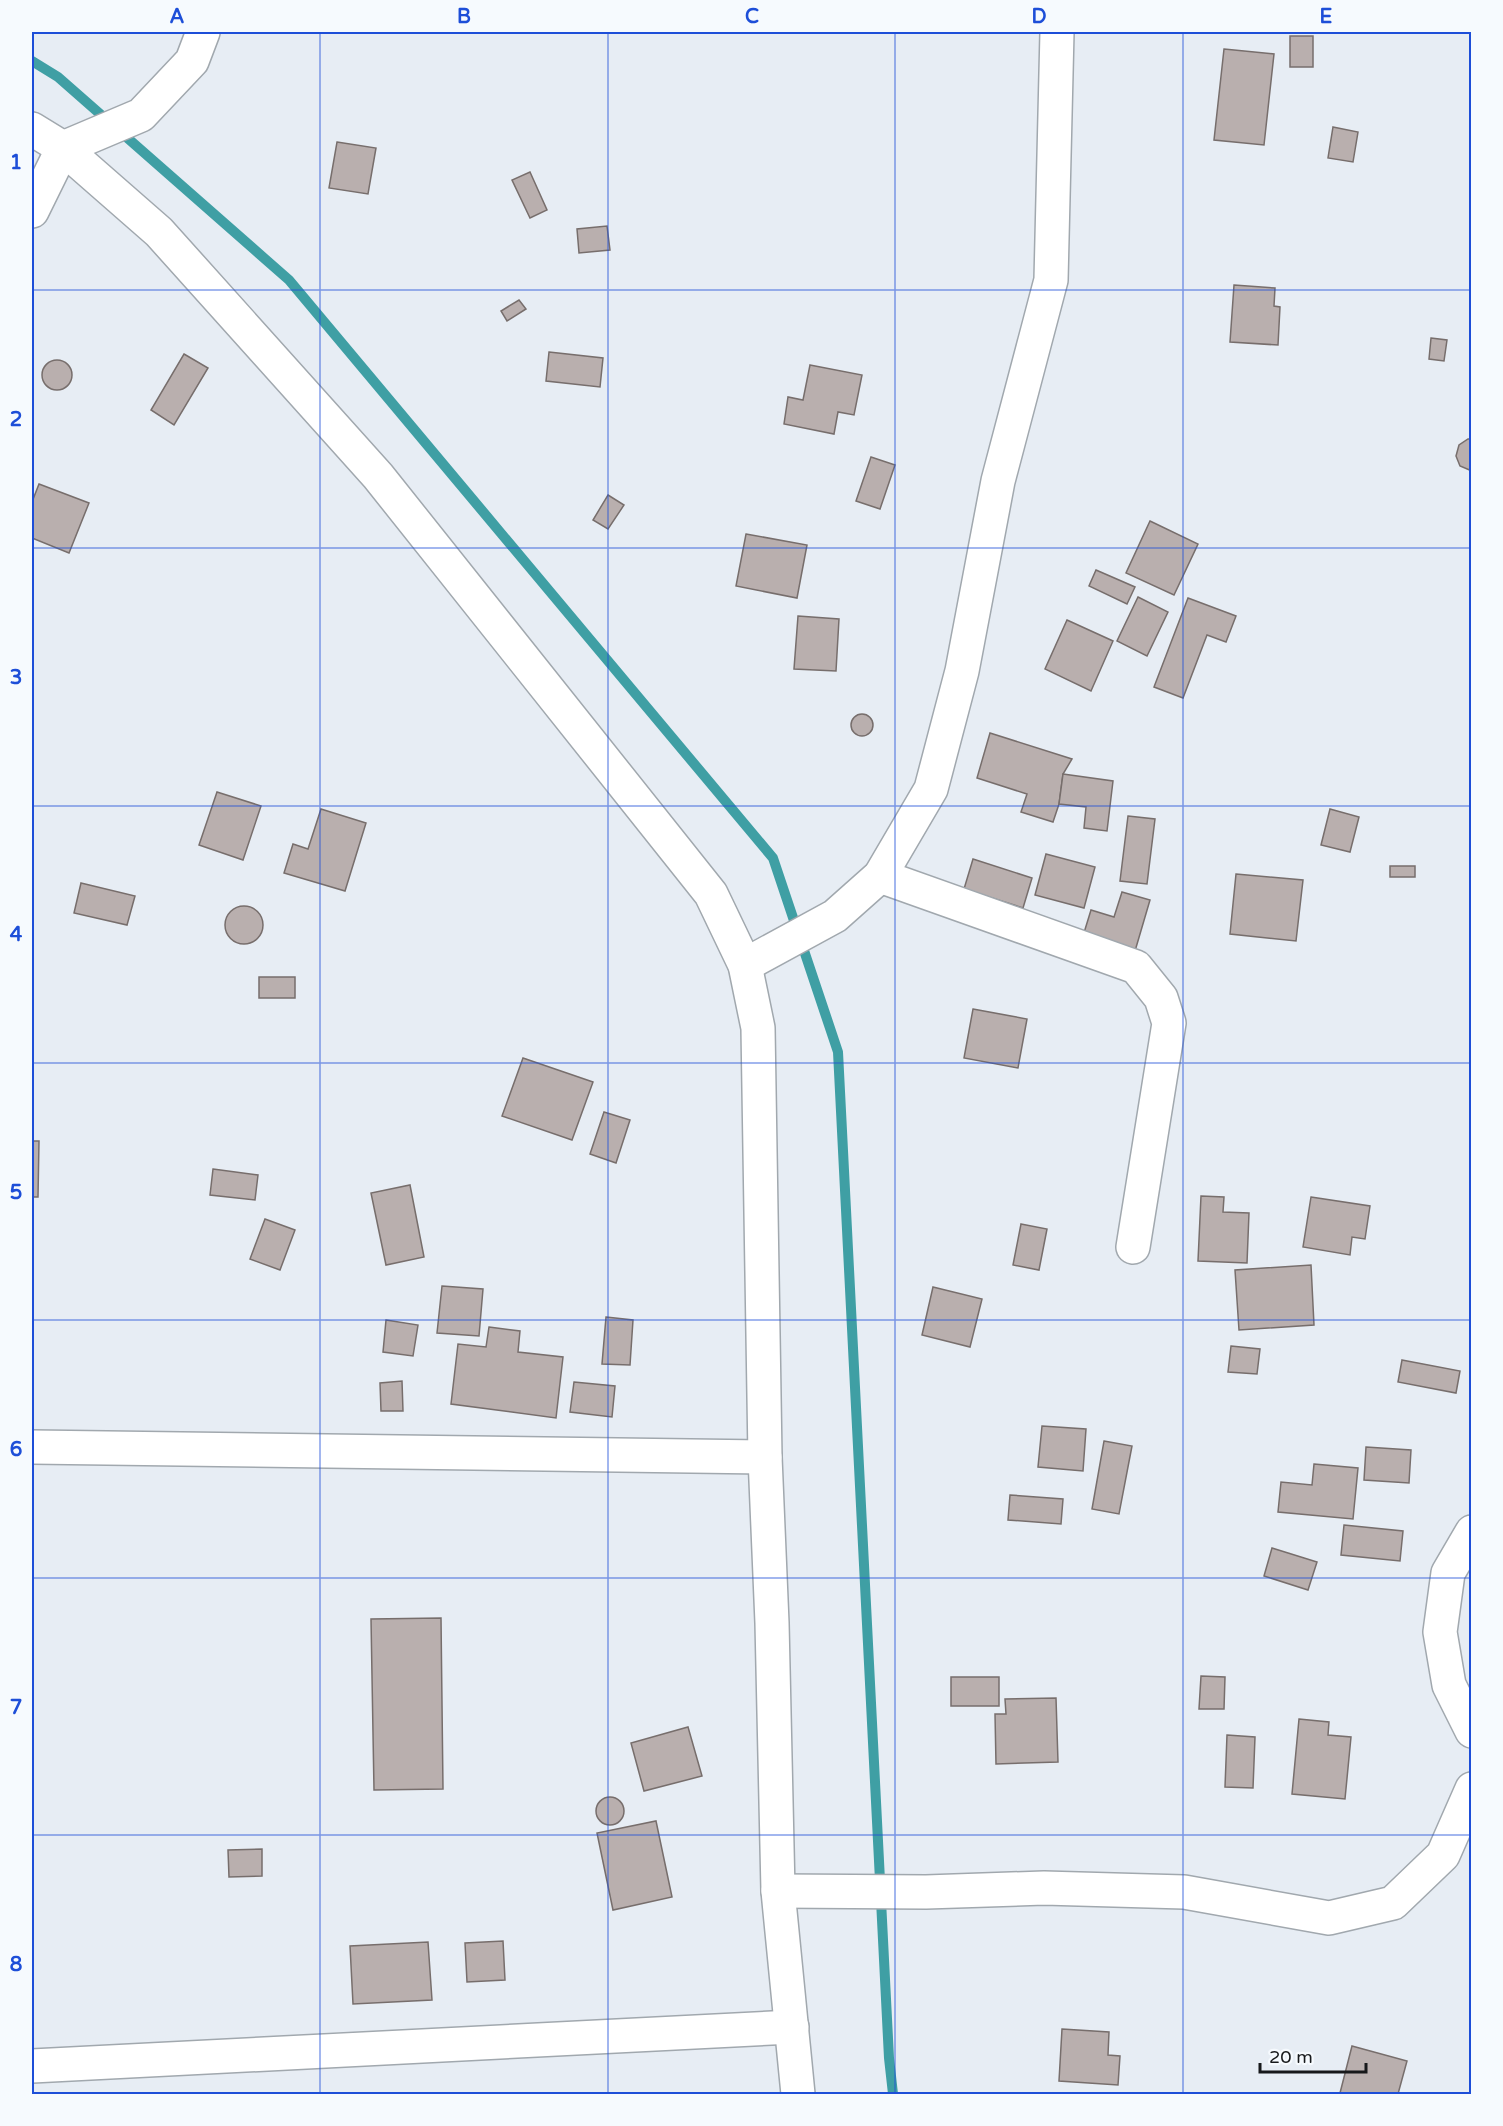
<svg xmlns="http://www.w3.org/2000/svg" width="1503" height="2126" viewBox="0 0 1503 2126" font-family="'Varela Round',sans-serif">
<rect width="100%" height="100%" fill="#e7edf4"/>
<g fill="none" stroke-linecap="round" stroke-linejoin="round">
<!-- stream -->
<path stroke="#3f9fa4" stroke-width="10" d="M32 61 58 77 289 280 773 858 838 1052 889 2058 893 2094"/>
</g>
<!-- building -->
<g fill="#b9afae" stroke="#776e6c" stroke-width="1.5">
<rect x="1290" y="36" width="23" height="31"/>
<path d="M1224 49 1274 54 1264 145 1214 140Z"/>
<path d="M1333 127 1358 132 1353 162 1328 158Z"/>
<path d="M337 142 376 148 368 194 329 188Z"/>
<path d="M530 172 547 210 530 218 512 180Z"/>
<path d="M607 226 610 250 579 253 577 229Z"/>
<path d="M1234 285 1275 288 1274 306 1280 307 1278 345 1230 342Z"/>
<path d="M519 300 526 309 507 321 501 311Z"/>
<path d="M1431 338 1447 340 1444 361 1429 359Z"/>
<path d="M549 352 603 358 600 387 546 381Z"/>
<path d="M184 354 208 368 174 425 151 410Z"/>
<circle cx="57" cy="375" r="15"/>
<path d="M810 365 862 375 854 415 838 412 834 434 784 424 788 397 803 400Z"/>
<path d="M1468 439H1472V471L1460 466 1456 456 1459 445Z"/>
<path d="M871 457 895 465 880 509 856 501Z"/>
<path d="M39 484 89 503 69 553 32 538V502Z"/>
<path d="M608 495 624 505 608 529 593 520Z"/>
<path d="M1150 521 1198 544 1174 595 1126 573Z"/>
<path d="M746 534 807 545 797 598 736 586Z"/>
<path d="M1096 570 1135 587 1127 604 1089 586Z"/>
<path d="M1138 597 1168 612 1147 656 1117 641Z"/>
<path d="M1188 598 1236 616 1226 642 1207 635 1183 698 1154 687Z"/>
<path d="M798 616 839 619 836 671 794 669Z"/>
<path d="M1067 620 1113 641 1091 691 1045 669Z"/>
<circle cx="862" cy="725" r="11"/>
<path d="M990 733 1072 759 1063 774 1059 804 1053 822 1021 812 1027 794 977 778Z"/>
<path d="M1063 774 1113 781 1107 831 1084 828 1086 807 1059 804Z"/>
<path d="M217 792 261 806 243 860 199 845Z"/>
<path d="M321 809 366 823 345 891 284 873 293 844 308 849Z"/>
<path d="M1330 809 1359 817 1350 852 1321 845Z"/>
<path d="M1128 816 1155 819 1147 884 1120 881Z"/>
<path d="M1046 854 1095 867 1084 908 1035 895Z"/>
<path d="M973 859 1032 878 1023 908 964 889Z"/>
<rect x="1390" y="866" width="25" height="11"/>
<path d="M1236 874 1303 880 1296 941 1230 934Z"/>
<path d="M81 883 135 896 127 925 74 913Z"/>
<path d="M1122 892 1150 900 1135 951 1083 936 1091 910 1114 917Z"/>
<circle cx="244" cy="925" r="19"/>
<rect x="259" y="977" width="36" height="21"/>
<path d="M973 1009 1027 1019 1018 1068 964 1058Z"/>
<path d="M523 1058 593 1082 572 1140 502 1116Z"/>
<path d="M604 1112 630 1120 616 1163 590 1154Z"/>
<path d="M32 1141H39L38 1197H32Z"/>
<path d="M213 1169 258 1175 255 1200 210 1195Z"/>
<path d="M410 1185 424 1257 386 1265 371 1193Z"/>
<path d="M1201 1196 1224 1197 1223 1212 1249 1213 1247 1263 1198 1261Z"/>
<path d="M1311 1197 1370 1206 1365 1239 1352 1237 1350 1255 1303 1247Z"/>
<path d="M265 1219 295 1230 280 1270 250 1259Z"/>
<path d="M1021 1224 1047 1229 1039 1270 1013 1265Z"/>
<path d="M1311 1265 1314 1325 1239 1330 1235 1270Z"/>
<path d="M442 1286 483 1289 479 1336 437 1333Z"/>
<path d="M933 1287 982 1299 970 1347 922 1335Z"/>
<path d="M606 1317 633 1320 630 1365 602 1364Z"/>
<path d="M386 1320 418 1325 413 1356 383 1352Z"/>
<path d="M489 1327 520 1331 518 1352 563 1357 556 1418 451 1404 458 1344 486 1347Z"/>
<path d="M1231 1346 1260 1349 1257 1374 1228 1372Z"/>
<path d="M1402 1360 1460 1371 1456 1393 1398 1382Z"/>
<path d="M402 1381 403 1411H381L380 1383Z"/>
<path d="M574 1382 615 1386 612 1417 570 1412Z"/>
<path d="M1042 1426 1086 1429 1083 1471 1038 1467Z"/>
<path d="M1104 1441 1132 1446 1119 1514 1092 1509Z"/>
<path d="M1366 1447 1411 1450 1409 1483 1364 1480Z"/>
<path d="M1314 1464 1358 1468 1353 1519 1278 1512 1281 1482 1312 1485Z"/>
<path d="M1010 1495 1063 1499 1061 1524 1008 1520Z"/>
<path d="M1344 1525 1403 1531 1400 1561 1341 1555Z"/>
<path d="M1272 1548 1317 1562 1308 1590 1264 1576Z"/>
<path d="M441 1618 443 1789 374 1790 371 1619Z"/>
<path d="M1201 1676 1225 1677 1224 1709H1199Z"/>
<rect x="951" y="1677" width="48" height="29"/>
<path d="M1056 1698 1058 1762 996 1764 995 1714H1006L1005 1699Z"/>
<path d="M1299 1719 1329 1722 1328 1735 1351 1737 1345 1799 1292 1794Z"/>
<path d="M688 1727 702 1776 644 1791 631 1743Z"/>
<path d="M1227 1735 1255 1737 1253 1788 1225 1787Z"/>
<circle cx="610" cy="1811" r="14"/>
<path d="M656 1821 672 1897 613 1910 597 1833Z"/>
<path d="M262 1849V1876L229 1877 228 1850Z"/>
<path d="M503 1941 505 1980 467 1982 465 1943Z"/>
<path d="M428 1942 432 2000 353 2004 350 1946Z"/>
<path d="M1062 2029 1109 2032 1108 2055 1120 2056 1118 2085 1059 2081Z"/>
<path d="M1352 2046 1407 2061 1398 2094 1340 2093Z"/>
</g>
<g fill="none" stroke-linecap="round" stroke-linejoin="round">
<!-- street casing -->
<g stroke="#a1a8ae" stroke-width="36">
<g id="street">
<path d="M32 211 63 148 141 115 192 61 203 32"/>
<path d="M880 876 1136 967 1161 998 1169 1023 1133 1247"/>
<path d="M745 965 835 916 880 876 931 789 962 671 998 481 1051 280 1057 32"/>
<path d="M32 1447 765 1457"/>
<path d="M1472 1532 1448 1573 1440 1632 1449 1685 1472 1731"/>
<path d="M778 1891 926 1892 1044 1888 1184 1892 1329 1918 1393 1903 1443 1855 1472 1789"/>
<path d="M32 2066 792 2027"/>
</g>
</g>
<!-- secondary casing -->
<g stroke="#a1a8ae" stroke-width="36">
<path id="secondary" d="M32 129 63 148 159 232 378 476 711 894 745 965 758 1028 765 1457 772 1623 778 1891 798 2094"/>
</g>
<!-- street -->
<use href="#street" stroke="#fff" stroke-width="33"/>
<!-- secondary -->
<use href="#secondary" stroke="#fff" stroke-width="33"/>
</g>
<!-- grid -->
<path fill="none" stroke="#1d4ed8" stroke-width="1.5" stroke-opacity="0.55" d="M320 32V2094M608 32V2094M895 32V2094M1183 32V2094M32 290H1472M32 548H1472M32 806H1472M32 1063H1472M32 1320H1472M32 1578H1472M32 1835H1472"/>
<!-- border -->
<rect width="1503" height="2126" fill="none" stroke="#f6fafe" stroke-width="66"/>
<!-- scale -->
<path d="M1260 2063v9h106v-9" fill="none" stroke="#17191b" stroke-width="3"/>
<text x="1269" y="2063" font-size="18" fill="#17191b" stroke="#f6fafe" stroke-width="4.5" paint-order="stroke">20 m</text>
<rect x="33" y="33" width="1437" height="2060" fill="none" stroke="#1d4ed8" stroke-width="2"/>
<g font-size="20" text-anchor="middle" font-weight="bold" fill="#1d4ed8">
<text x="177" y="23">A</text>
<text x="464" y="23">B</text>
<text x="752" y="23">C</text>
<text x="1039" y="23">D</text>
<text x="1326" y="23">E</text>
<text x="16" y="169">1</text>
<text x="16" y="426">2</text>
<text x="16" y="684">3</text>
<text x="16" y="941">4</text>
<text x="16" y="1199">5</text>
<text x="16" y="1456">6</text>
<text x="16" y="1714">7</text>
<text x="16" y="1971">8</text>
</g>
</svg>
